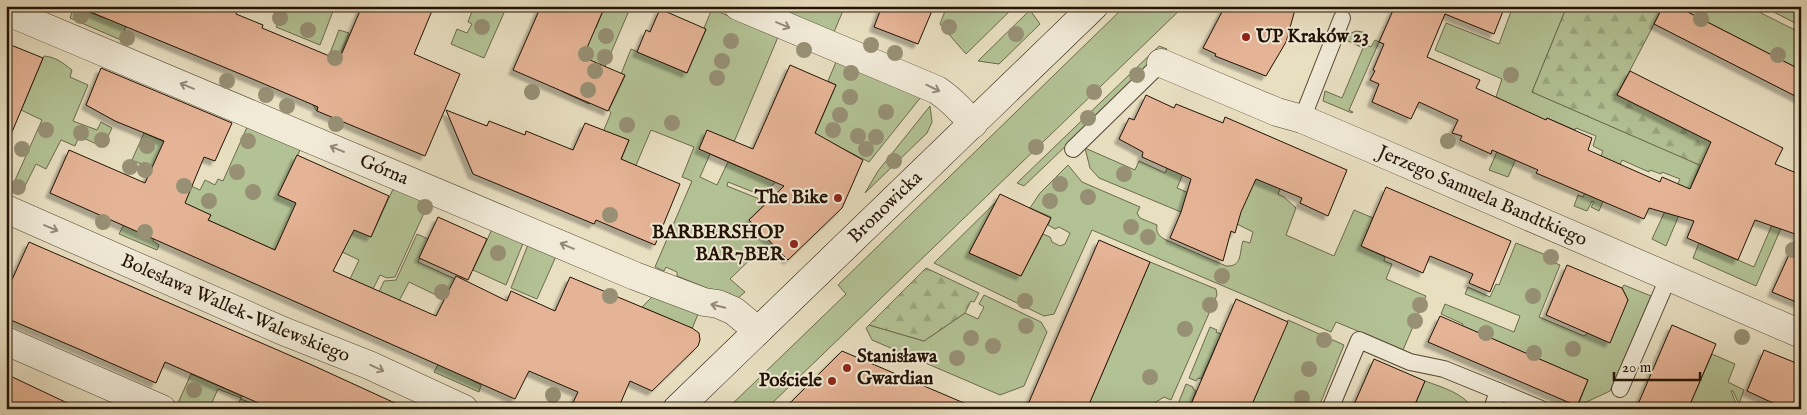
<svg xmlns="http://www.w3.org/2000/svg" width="1807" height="415" viewBox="0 0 1807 415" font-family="'IM FELL English',serif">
<defs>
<pattern id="forest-firs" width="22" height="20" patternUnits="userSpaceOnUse" patternTransform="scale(1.25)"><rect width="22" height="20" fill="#b3c295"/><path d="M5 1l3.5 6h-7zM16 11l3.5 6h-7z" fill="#9aa67f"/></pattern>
<filter id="shadow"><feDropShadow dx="-4.5" dy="4.5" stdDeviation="1" flood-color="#0004"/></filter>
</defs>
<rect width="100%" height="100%" fill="#e8dfc1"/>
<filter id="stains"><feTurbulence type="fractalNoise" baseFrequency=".004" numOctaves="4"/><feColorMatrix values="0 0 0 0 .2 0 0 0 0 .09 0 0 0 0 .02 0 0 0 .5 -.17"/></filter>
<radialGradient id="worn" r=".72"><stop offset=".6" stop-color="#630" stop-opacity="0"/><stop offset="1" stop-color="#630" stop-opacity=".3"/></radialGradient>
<!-- grass -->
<g fill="#b3c295" stroke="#6a6a4c">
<path d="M74 6 104 18 109 6H133L121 40 70 18Z"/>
<path d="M261 6H335L320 45 276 27 282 16Z"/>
<path d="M474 6H507L484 58 451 44 457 29 467 33 472 24 468 22Z"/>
<path d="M605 6H631L589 104 561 91 589 26 596 28Z"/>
<path d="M782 6H845L834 32 789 13 790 10Z"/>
<path d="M947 6H1015L966 54 940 24Z"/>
<path d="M1125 6H1184L766 409H727L846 294 838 285Z"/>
<path d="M1513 6H1567L1532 92 1700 165 1666 246 1652 239 1680 179 1662 172 1661 174 1650 170 1649 172 1622 160 1614 179H1612L1599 211 1591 207 1594 202 1592 201 1587 211 1574 206 1578 195 1583 197 1603 151 1593 146 1596 136 1576 128 1575 130 1547 118 1530 157 1519 152 1508 177 1489 170 1517 106 1515 107 1497 99 1496 97 1502 79 1435 50 1446 23 1499 44Z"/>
<path d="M1676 6H1747L1801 33V70Z"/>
<path d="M1762 6H1801V26Z"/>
<path d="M712 9 778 37 726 161 710 154 700 177 717 185 728 162 776 182 761 195 728 182 727 186 767 202 749 220 778 250 774 254 765 245 730 279 745 292 736 300 677 276V272L666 267 664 271 655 267 692 181 682 177 694 147 651 130 617 210 619 165 629 140 612 134 603 132 611 113 609 110 625 76 621 74 631 49 687 73 706 30 704 28Z"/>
<path d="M1030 10 1040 24 999 64 978 61Z"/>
<path d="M339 30 349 33 317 111 311 102Z"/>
<path d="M1356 31 1363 32 1359 41 1371 47 1375 40 1379 42 1349 110 1353 112 1352 113 1323 101 1325 91 1342 98 1363 48 1346 40 1351 33Z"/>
<path d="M1159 46 1167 49 1024 186 1017 183Z"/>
<path d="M44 56C56 57 63 63 72 70L70 77 88 85 73 121 97 130 101 122 112 128 103 147 79 136 75 146 61 140 46 169 36 164 22 192 12 187 42 120 21 110Z"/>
<path d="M836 62 921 97 869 162 834 144 814 136 836 85 828 81Z"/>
<path d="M930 106 932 122 927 133 865 193 878 171Z"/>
<path d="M248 125 301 148 279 195 371 237 394 187 429 202 395 277 387 278 380 275 373 289 350 279 359 260 315 239 297 241 282 235 275 250 208 220 211 215 171 199 153 241 159 245 157 250 119 234 153 169 132 160 144 133 164 142 168 176 200 190 205 180 215 185 218 179 223 181Z"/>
<path d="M1085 148 1135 170 1139 161 1165 173 1173 156 1188 162 1177 188 1205 200 1262 163 1290 165 1278 194 1284 197 1296 208 1286 235 1334 256 1354 210 1373 218 1363 247 1385 257 1384 261 1392 264 1386 279 1426 296 1403 350 1336 322 1331 332 1092 230 1054 314 1044 316 934 263 997 201 969 253 1021 276 1043 234 1050 237 1052 242 1060 246 1065 244 1070 233 1059 227 1055 229 1048 225 1051 217 1030 208 1040 193 1068 165 1082 182 1140 207 1137 213 1140 218 1157 225C1156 232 1158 235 1164 239L1226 266C1243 267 1239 252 1243 241L1250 243 1253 232 1235 223 1181 212 1099 178 1090 168Z"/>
<path d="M1791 205 1756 286 1693 258 1699 243 1754 267 1774 220Z"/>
<path d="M493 227 524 241 506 285 473 270Z"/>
<path d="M417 234 428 239 418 262 466 284 457 305 409 282 399 301 379 292 384 281 396 280Z"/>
<path d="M529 242 557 254 537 299 511 288Z"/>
<path d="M1516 243 1546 255 1545 259 1560 265 1539 317 1584 336 1628 300 1622 288 1624 285 1651 296 1610 391 1578 406 1588 380 1462 326 1463 324 1441 314 1445 304 1514 332 1520 316 1465 294 1468 287 1490 297 1496 284 1499 285Z"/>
<path d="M1150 262 1216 289 1217 295 1171 400 1164 397 1145 409H1087Z"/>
<path d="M654 295 698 314 692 329 642 307Z"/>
<path d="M984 295 1041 322 1047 332 1024 386 1000 395 872 340 866 328 869 325 924 341 965 313 978 319 984 307 979 304Z"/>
<path d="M1288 320 1344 345 1318 409H1250Z"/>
<path d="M1210 327 1217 330 1216 332 1221 334 1201 379 1198 378 1196 381 1189 378Z"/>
<path d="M1712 354 1735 364 1728 382 1744 390 1739 404 1733 391H1731L1737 406 1742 409H1688Z"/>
<path d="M439 363 481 385 479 392 434 372Z"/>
<path d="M191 374 242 396 241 399 265 409H236L241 398 218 389 209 409H192L178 403Z"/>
<path d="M1425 381C1441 387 1464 393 1473 409H1413Z"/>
<path d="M1186 384 1193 387V389L1196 391 1189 409H1176Z"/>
</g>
<!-- forest -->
<g fill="url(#forest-firs)" stroke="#6a6a4c">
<path d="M1567 6H1651L1661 11 1617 95 1771 172 1782 201 1532 92Z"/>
<path d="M926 268 979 293 974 302 971 301 965 313 924 341 869 325Z"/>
</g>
<!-- building -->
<g fill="#e5b496" stroke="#221204" filter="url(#shadow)">
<path d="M76 6H239L236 14 263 25 262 28 339 60 362 6H434L414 54 460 74 425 156 317 111 318 107 255 80Z"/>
<path d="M541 6H605L583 57 625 75 608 111 513 70Z"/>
<path d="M882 6H934L918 44 874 27Z"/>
<path d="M1225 6H1296L1286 42 1266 76 1215 56 1216 54 1203 48Z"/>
<path d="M1395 6H1505L1494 34 1445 14 1427 57 1480 80 1476 88 1546 120 1547 118 1592 138 1588 150 1660 182 1662 177 1690 189 1711 142 1617 95 1630 71 1783 148 1775 164 1801 175V304L1772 292 1798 235 1755 220 1738 260 1687 238 1694 221 1649 208 1644 219 1536 173 1538 170 1492 150 1491 154 1460 140 1462 136 1452 133 1458 120 1419 102 1411 119 1372 102 1379 84 1370 80 1375 71 1373 70 1384 44 1379 42Z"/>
<path d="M1663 6H1676L1801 70V99L1654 24Z"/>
<path d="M660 9 706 29 687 73 637 52 646 30 650 32Z"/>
<path d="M6 43 43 58 7 144H6Z"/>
<path d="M790 65 836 85 815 133 863 160 842 208 788 260 749 220 784 186 699 149 707 130 753 149Z"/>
<path d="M101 68 232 123 215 161 204 157 185 203 211 215 208 220 275 250 296 203 278 195 297 155 389 196 371 237 354 230 333 271 436 316 456 276 507 301 511 291 555 311 570 277 692 328 699 333 700 340 698 346 652 391 630 381 618 409H570L578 392 529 371 515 399 50 193 69 150 145 183 164 141 115 121 86 105Z"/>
<path d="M1146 95 1174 108 1176 104 1223 123 1225 117 1347 170 1328 216 1300 203 1302 198 1256 179 1241 212 1235 233 1231 231 1223 261 1170 238 1181 212 1191 179 1142 157 1143 152 1119 139 1129 118 1134 120Z"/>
<path d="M446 110 487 126 489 121 525 135 526 131 573 150 585 123 629 140 621 159 680 184 655 245 596 220 594 224 473 174Z"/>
<path d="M1386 187 1511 241 1490 292 1469 283 1473 274 1430 256 1423 273 1361 246Z"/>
<path d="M1000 194 1051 218 1021 276 969 253Z"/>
<path d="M438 217 487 239 468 280 419 258Z"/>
<path d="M1099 240 1150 262 1087 409H1026Z"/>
<path d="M29 242 312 365 408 409H272L165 362 156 383 81 350 6 318V293Z"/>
<path d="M1567 265 1622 288 1628 300 1610 343 1546 315Z"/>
<path d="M1236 299 1288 322 1250 409H1189Z"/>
<path d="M1440 316 1588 380 1577 406 1428 342Z"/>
<path d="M1672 325 1716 344 1688 409H1636Z"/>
<path d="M1764 350 1801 365V409H1786L1747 391Z"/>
<path d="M842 351 978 409H784Z"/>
<path d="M1374 359 1425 381 1413 409H1352Z"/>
<path d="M6 374 80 409H6Z"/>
</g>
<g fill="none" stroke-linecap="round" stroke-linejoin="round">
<!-- lane casing -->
<g stroke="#544533" stroke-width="18">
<g id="lane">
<path d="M1302 119 1342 18"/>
<path d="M1073 149 1161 63"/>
<path d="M1620 389 1669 276"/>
<path d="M1498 391 1541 409"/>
<path d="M1330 409 1359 340 1410 362 1444 369 1498 391 1492 409"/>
</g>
</g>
<!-- street casing -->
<g stroke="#544533" stroke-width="29">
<g id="street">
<path d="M738 6 937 90C951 99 962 111 973 124"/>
<path id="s1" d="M6 11 635 276 704 302 718 304 734 311 758 331"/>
<path id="s2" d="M1161 63 1277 112 1302 119 1368 147 1801 334"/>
<path id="s3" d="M6 209 283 331 369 365 464 409"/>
<path d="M6 341 162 409"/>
</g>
</g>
<!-- secondary casing -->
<g stroke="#221204" stroke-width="29">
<g id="secondary">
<path id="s4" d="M677 409 1094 6"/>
</g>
</g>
<!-- lane -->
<use href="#lane" stroke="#f0ead7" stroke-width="16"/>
<!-- street -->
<use href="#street" stroke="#f0ead7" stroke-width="28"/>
<!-- secondary -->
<use href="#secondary" stroke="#f0ead7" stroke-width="28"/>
</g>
<!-- trees -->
<g fill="#979075">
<circle cx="81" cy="16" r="8"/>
<circle cx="280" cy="18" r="8"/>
<circle cx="1701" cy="19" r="8"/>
<circle cx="482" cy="27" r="8"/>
<circle cx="949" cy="27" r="8"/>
<circle cx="308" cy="30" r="8"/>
<circle cx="1016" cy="34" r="8"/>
<circle cx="606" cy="36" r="8"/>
<circle cx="127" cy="38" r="8"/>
<circle cx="731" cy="41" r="8"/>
<circle cx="871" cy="45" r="8"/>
<circle cx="804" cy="50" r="8"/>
<circle cx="895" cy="53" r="8"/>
<circle cx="586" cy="54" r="8"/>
<circle cx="1778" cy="55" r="8"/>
<circle cx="605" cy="57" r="8"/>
<circle cx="335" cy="58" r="8"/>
<circle cx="722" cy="61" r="8"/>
<circle cx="595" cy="71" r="8"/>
<circle cx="851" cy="73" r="8"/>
<circle cx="1137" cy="75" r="8"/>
<circle cx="1511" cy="75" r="8"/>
<circle cx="717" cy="78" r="8"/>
<circle cx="227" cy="81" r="8"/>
<circle cx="588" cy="90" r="8"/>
<circle cx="532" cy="92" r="8"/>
<circle cx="1094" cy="92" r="8"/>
<circle cx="266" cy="95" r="8"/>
<circle cx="850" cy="97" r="8"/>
<circle cx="287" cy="106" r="8"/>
<circle cx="886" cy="112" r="8"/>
<circle cx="840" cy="115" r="8"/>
<circle cx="1088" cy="118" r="8"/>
<circle cx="672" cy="123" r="8"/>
<circle cx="336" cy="124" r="8"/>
<circle cx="627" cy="125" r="8"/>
<circle cx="46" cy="130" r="8"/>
<circle cx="833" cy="130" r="8"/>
<circle cx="81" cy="133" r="8"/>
<circle cx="858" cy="136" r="8"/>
<circle cx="876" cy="137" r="8"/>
<circle cx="102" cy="140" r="8"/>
<circle cx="248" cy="141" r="8"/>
<circle cx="1448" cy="141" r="8"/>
<circle cx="147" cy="146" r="8"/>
<circle cx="1036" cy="147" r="8"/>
<circle cx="22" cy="149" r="8"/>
<circle cx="866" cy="149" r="8"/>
<circle cx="894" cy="161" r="8"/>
<circle cx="130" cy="167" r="8"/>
<circle cx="145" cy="170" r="8"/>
<circle cx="237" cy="172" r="8"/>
<circle cx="1124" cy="174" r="8"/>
<circle cx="1060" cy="184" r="8"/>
<circle cx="184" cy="186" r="8"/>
<circle cx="18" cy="187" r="8"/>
<circle cx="253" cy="192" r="8"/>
<circle cx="1088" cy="197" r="8"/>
<circle cx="209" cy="201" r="8"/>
<circle cx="1050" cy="201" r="8"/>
<circle cx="425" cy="207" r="8"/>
<circle cx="610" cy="215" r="8"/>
<circle cx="103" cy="222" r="8"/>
<circle cx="1131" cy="227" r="8"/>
<circle cx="145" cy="232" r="8"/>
<circle cx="1148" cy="237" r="8"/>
<circle cx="1793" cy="250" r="8"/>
<circle cx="498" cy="253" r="8"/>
<circle cx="1551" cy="257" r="8"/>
<circle cx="1222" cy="276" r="8"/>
<circle cx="442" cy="292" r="8"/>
<circle cx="610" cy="296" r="8"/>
<circle cx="1533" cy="296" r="8"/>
<circle cx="1025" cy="301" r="8"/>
<circle cx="1210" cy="305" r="8"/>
<circle cx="1420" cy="305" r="8"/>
<circle cx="1415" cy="321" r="8"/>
<circle cx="1026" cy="326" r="8"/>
<circle cx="1185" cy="329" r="8"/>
<circle cx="1486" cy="333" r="8"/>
<circle cx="1742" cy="337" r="8"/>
<circle cx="971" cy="338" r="8"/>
<circle cx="1324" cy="340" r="8"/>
<circle cx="993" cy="346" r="8"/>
<circle cx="1573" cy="349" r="8"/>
<circle cx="1534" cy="353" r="8"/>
<circle cx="957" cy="358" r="8"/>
<circle cx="1309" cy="369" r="8"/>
<circle cx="1150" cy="377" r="8"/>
<circle cx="194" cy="390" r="8"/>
<circle cx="553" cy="395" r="8"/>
<circle cx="1302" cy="398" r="8"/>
</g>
<!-- one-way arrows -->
<defs><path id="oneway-shaft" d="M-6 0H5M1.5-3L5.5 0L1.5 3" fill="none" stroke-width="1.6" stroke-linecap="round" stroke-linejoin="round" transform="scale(1.25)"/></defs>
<g stroke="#938978">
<use href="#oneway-shaft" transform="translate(783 25) rotate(23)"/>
<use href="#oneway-shaft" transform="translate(187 86) rotate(-158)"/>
<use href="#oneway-shaft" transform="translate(933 88) rotate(26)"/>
<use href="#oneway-shaft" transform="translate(337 149) rotate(-157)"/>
<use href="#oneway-shaft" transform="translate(51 228) rotate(23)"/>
<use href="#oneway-shaft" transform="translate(567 246) rotate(-157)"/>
<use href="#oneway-shaft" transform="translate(718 306) rotate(-167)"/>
<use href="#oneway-shaft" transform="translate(377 368) rotate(25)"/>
</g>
<!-- markers -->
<g fill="#8f2418" stroke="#f0ead7" stroke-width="2">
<circle cx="1246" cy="37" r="5"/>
<circle cx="838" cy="198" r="5"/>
<circle cx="794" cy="244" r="5"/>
<circle cx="847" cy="368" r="5"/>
<circle cx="832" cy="381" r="5"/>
</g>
<g text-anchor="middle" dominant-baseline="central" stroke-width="4" stroke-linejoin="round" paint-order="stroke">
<!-- poi labels -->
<g font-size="19" font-weight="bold" fill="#221204" stroke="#f0ead7" text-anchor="end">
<text x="1256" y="37" text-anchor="start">UP Kraków 23</text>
<text x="828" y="198">The Bike</text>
<text x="784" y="233">BARBERSHOP<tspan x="784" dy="22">BAR7BER</tspan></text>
<text x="857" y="357" text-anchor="start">Stanisława<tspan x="857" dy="22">Gwardian</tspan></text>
<text x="822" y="381">Pościele</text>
</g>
<!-- street labels -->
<g font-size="19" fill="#221204" stroke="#f0ead7">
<text stroke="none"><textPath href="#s1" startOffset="410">Górna</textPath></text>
<text stroke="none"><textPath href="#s2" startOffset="348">Jerzego Samuela Bandtkiego</textPath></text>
<text stroke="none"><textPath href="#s4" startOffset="290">Bronowicka</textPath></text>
<text stroke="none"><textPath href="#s3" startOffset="250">Bolesława Wallek-Walewskiego</textPath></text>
</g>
</g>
<!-- margin -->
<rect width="1807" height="415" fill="none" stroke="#e8dfc1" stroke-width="25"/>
<rect x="8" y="8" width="1792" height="400" fill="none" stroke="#221204" stroke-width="2.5"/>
<rect x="12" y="12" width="1782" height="390" fill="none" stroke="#221204"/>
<!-- scale -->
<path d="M1614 372v8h86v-8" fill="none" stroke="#221204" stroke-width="2.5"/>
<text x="1622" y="372" font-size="15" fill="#221204" stroke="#f0ead7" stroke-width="4" paint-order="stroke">20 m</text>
<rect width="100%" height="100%" filter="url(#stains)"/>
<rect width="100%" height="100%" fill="url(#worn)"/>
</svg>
